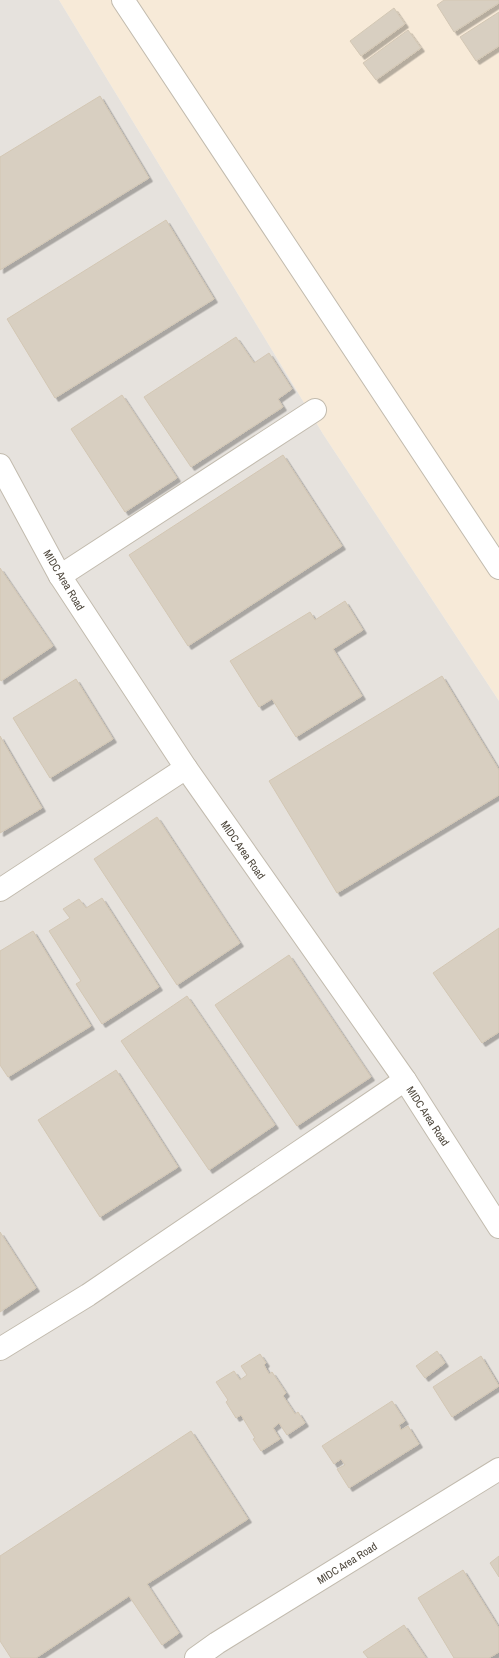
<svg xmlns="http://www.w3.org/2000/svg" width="499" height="1658" viewBox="0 0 499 1658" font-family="'Archivo Narrow',sans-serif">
<defs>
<filter id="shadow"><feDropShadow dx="3.5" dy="3.5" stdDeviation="0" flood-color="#0004"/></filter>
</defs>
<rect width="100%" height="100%" fill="#f6f3ec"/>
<!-- commercial -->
<path fill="#f7ead8" d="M59 0H499V701L323 434Z"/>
<!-- industrial -->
<path fill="#e6e2dd" d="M0 0H59L323 434 499 701V1658H0Z"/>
<!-- building -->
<g fill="#d8cfc1" stroke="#d3c7b4" filter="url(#shadow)">
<path d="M444 0H499V3L454 32 437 5Z"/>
<path d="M394 8 405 24 361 56 350 41Z"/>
<path d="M499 12V46L476 61 460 37Z"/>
<path d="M408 30 421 48 376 80 363 63Z"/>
<path d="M100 96 149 178 0 270V157Z"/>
<path d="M166 220 214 299 55 398 7 319Z"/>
<path d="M236 337 254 363 269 353 292 389 278 399 283 407 191 467 144 397Z"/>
<path d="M122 395 177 478 125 512 71 429Z"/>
<path d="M283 455 342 546 188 646 129 555Z"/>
<path d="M0 568 53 646 1 681 0 679Z"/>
<path d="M345 601 363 630 333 649 362 696 296 737 272 699 259 707 230 661 310 612 315 620Z"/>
<path d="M442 676 499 770V795L337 893 269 781Z"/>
<path d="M76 679 113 739 50 778 13 718Z"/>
<path d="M0 736 42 808 0 833Z"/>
<path d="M157 817 240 943 177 985 94 859Z"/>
<path d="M102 898 159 987 102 1024 76 984 81 981 49 931 70 918 63 909 79 899 86 908Z"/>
<path d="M499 928V1032L482 1043 433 973Z"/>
<path d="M33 931 91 1026 8 1077 0 1065V951Z"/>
<path d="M289 955 371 1077 297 1126 215 1005Z"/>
<path d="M187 996 275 1125 209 1170 121 1041Z"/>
<path d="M116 1070 178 1167 100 1217 38 1120Z"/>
<path d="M0 1232 36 1288 0 1312Z"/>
<path d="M437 1351 445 1363 425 1378 416 1366Z"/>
<path d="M260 1354 266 1363 264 1365 269 1374 272 1372 286 1393 283 1396 295 1414 298 1412 305 1423 287 1435 279 1423 273 1428 280 1439 261 1451 253 1439 255 1438 241 1415 236 1418 226 1402 228 1400 216 1382 234 1371 240 1380 247 1375 241 1366Z"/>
<path d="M481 1356 499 1386 452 1417 433 1387Z"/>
<path d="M392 1401 405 1421 399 1425 401 1430 408 1426 419 1444 349 1488 337 1469 345 1465 341 1459 334 1464 322 1446Z"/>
<path d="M191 1431 248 1519 147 1584 179 1633 162 1645 129 1596 36 1658H11L0 1641V1556Z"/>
<path d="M499 1556V1577L490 1563Z"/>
<path d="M463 1570 499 1628V1652L489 1658H454L418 1598Z"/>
<path d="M404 1625 426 1658H368L363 1652Z"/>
</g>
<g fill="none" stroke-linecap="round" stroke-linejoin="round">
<!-- minor casing -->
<g stroke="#c2bbae" stroke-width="24">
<g id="minor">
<path d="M123 0 499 568"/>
<path d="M0 465 60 576 186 768 405 1080 499 1227"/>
<path d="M60 576 315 410"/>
<path d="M0 890 186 768"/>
<path d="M0 1349 88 1295 405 1080"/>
<path d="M196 1658 217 1643 499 1469"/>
</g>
</g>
<!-- minor -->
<use href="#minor" stroke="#fff" stroke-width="22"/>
</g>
<g text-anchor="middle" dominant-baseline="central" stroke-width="3.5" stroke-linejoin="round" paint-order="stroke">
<!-- street labels -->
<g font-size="11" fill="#4b4439" stroke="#fff">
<text transform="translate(64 580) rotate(59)">MIDC Area Road</text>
<text transform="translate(243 850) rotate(55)">MIDC Area Road</text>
<text transform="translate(428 1116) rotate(57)">MIDC Area Road</text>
<text transform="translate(347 1563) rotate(-32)">MIDC Area Road</text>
</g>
</g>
</svg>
